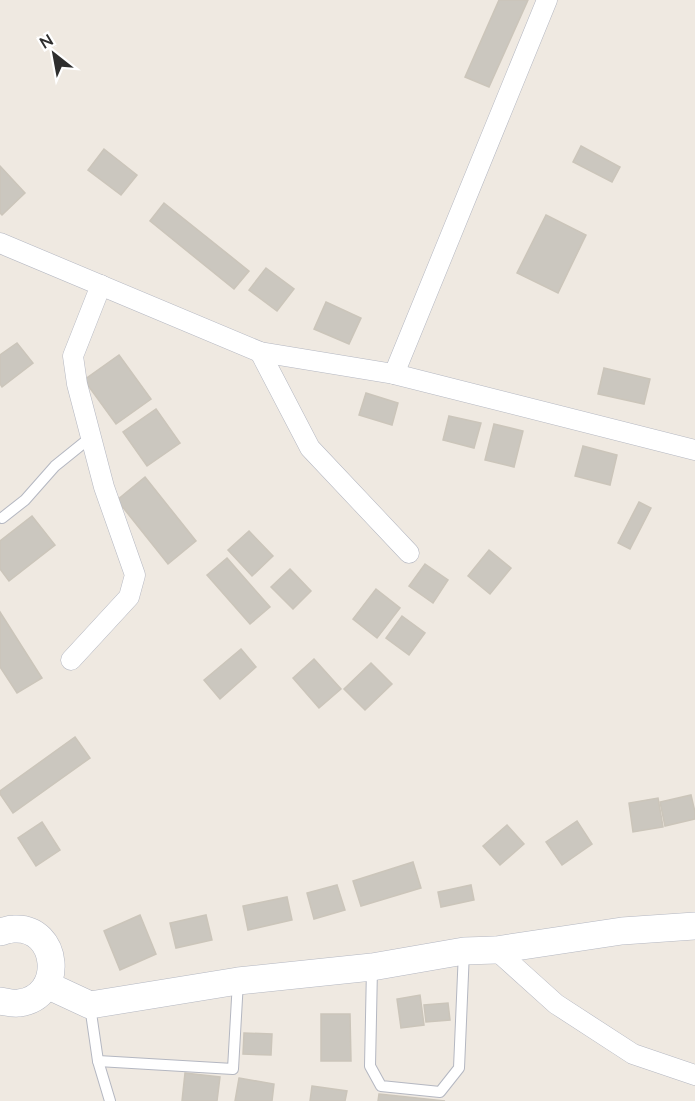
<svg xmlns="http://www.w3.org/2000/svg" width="695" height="1101" viewBox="0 0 695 1101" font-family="Lato,sans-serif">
<rect width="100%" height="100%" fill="#efe9e1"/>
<!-- building -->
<g fill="#cbc7bf" stroke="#cbc5ba" stroke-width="1.5">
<path d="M499 0H528L489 87 465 77Z"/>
<path d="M581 146 620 167 612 182 573 162Z"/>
<path d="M104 149 137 175 121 195 88 170Z"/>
<path d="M0 166 25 193 2 215 0 213Z"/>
<path d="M164 203 249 271 234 289 150 221Z"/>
<path d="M546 215 586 235 558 293 517 273Z"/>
<path d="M266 268 294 289 277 311 249 290Z"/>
<path d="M326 302 361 318 349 344 314 329Z"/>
<path d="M17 343 33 363 2 387 0 384V355Z"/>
<path d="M119 355 151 399 116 424 84 380Z"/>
<path d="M604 368 650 379 644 404 598 394Z"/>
<path d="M366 393 398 403 392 425 359 415Z"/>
<path d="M156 409 180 443 147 466 123 432Z"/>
<path d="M449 416 481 423 474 448 443 440Z"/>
<path d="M494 424 523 431 514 467 485 460Z"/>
<path d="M583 446 617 455 610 485 575 476Z"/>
<path d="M145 477 196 541 168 564 117 500Z"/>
<path d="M639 502 651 508 630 549 618 543Z"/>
<path d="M32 516 55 545 9 581 0 569V541Z"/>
<path d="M249 531 273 556 252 576 228 550Z"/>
<path d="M489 550 511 568 490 594 468 576Z"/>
<path d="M227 558 270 607 250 624 207 575Z"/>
<path d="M425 564 448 580 433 603 409 586Z"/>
<path d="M290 569 311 591 293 609 271 587Z"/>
<path d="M376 589 400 608 377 638 353 619Z"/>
<path d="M0 612 42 678 17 693 0 667Z"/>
<path d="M402 616 425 633 409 655 386 638Z"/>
<path d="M241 649 256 667 220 699 204 680Z"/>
<path d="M314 659 341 689 319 708 293 678Z"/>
<path d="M371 663 392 684 365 710 344 689Z"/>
<path d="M75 737 90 758 13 813 0 794V791Z"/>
<path d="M691 795 695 812V819L665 826 660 802Z"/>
<path d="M658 798 663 827 633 832 629 803Z"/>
<path d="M577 821 592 844 562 865 546 842Z"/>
<path d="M42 822 60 850 36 866 18 838Z"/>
<path d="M507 825 524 844 500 865 483 846Z"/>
<path d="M413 862 421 888 361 906 353 881Z"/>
<path d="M337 885 345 910 314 919 307 893Z"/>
<path d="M471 885 474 900 441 907 438 892Z"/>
<path d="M287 897 292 920 248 930 243 906Z"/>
<path d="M140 915 156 954 120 970 104 931Z"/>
<path d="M206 915 212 940 176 948 170 923Z"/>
<path d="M420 995 424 1025 401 1028 397 999Z"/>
<path d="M448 1003 450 1020 426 1022 424 1005Z"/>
<path d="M321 1014H350L351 1061H321Z"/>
<path d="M244 1033 272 1034 271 1055 243 1054Z"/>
<path d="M185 1073 220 1077 217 1101H182Z"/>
<path d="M239 1078 274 1084 272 1101H235Z"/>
<path d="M312 1086 347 1091 345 1101H310Z"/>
<path d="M379 1094 445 1101H378Z"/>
</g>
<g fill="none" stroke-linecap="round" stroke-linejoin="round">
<!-- lane casing -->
<g stroke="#b4b7c1" stroke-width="12">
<g id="lane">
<path d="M2 518 25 500 55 466 91 437"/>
<path d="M372 968 370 1066 381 1086 440 1092 459 1068 464 951"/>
<path d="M90 1006 98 1061 110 1101"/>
<path d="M98 1061 233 1069 238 981"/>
</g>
</g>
<!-- street casing -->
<g stroke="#b4b7c1" stroke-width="21">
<g id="street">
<path d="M0 243 260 352 394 374 695 450"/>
<path d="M260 352 310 448 409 553"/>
<path d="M394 374 547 0"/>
<path d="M71 660 129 597 135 575 104 487 77 384 73 356 101 285"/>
<path d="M496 950 556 1004 633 1054 695 1075"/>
</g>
</g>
<!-- secondary casing -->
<g stroke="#b4b7c1" stroke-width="28">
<g id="secondary">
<path d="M0 932C4 931 9 929 14 929 59 926 66 997 19 1003 13 1004 6 1002 0 1001"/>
<path d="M47 985 90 1005 238 981 372 967 464 951 496 950 622 931 695 926"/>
</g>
</g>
<!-- lane -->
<use href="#lane" stroke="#fff" stroke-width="10"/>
<!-- street -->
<use href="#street" stroke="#fff" stroke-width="20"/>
<!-- secondary -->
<use href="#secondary" stroke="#fff" stroke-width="27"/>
</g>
<!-- north arrow -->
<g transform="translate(54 54) rotate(329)" stroke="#ffffff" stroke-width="4.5" paint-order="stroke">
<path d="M0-4.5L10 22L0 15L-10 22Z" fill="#2e2e2e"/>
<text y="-9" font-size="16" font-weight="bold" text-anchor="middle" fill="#2e2e2e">N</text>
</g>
</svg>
